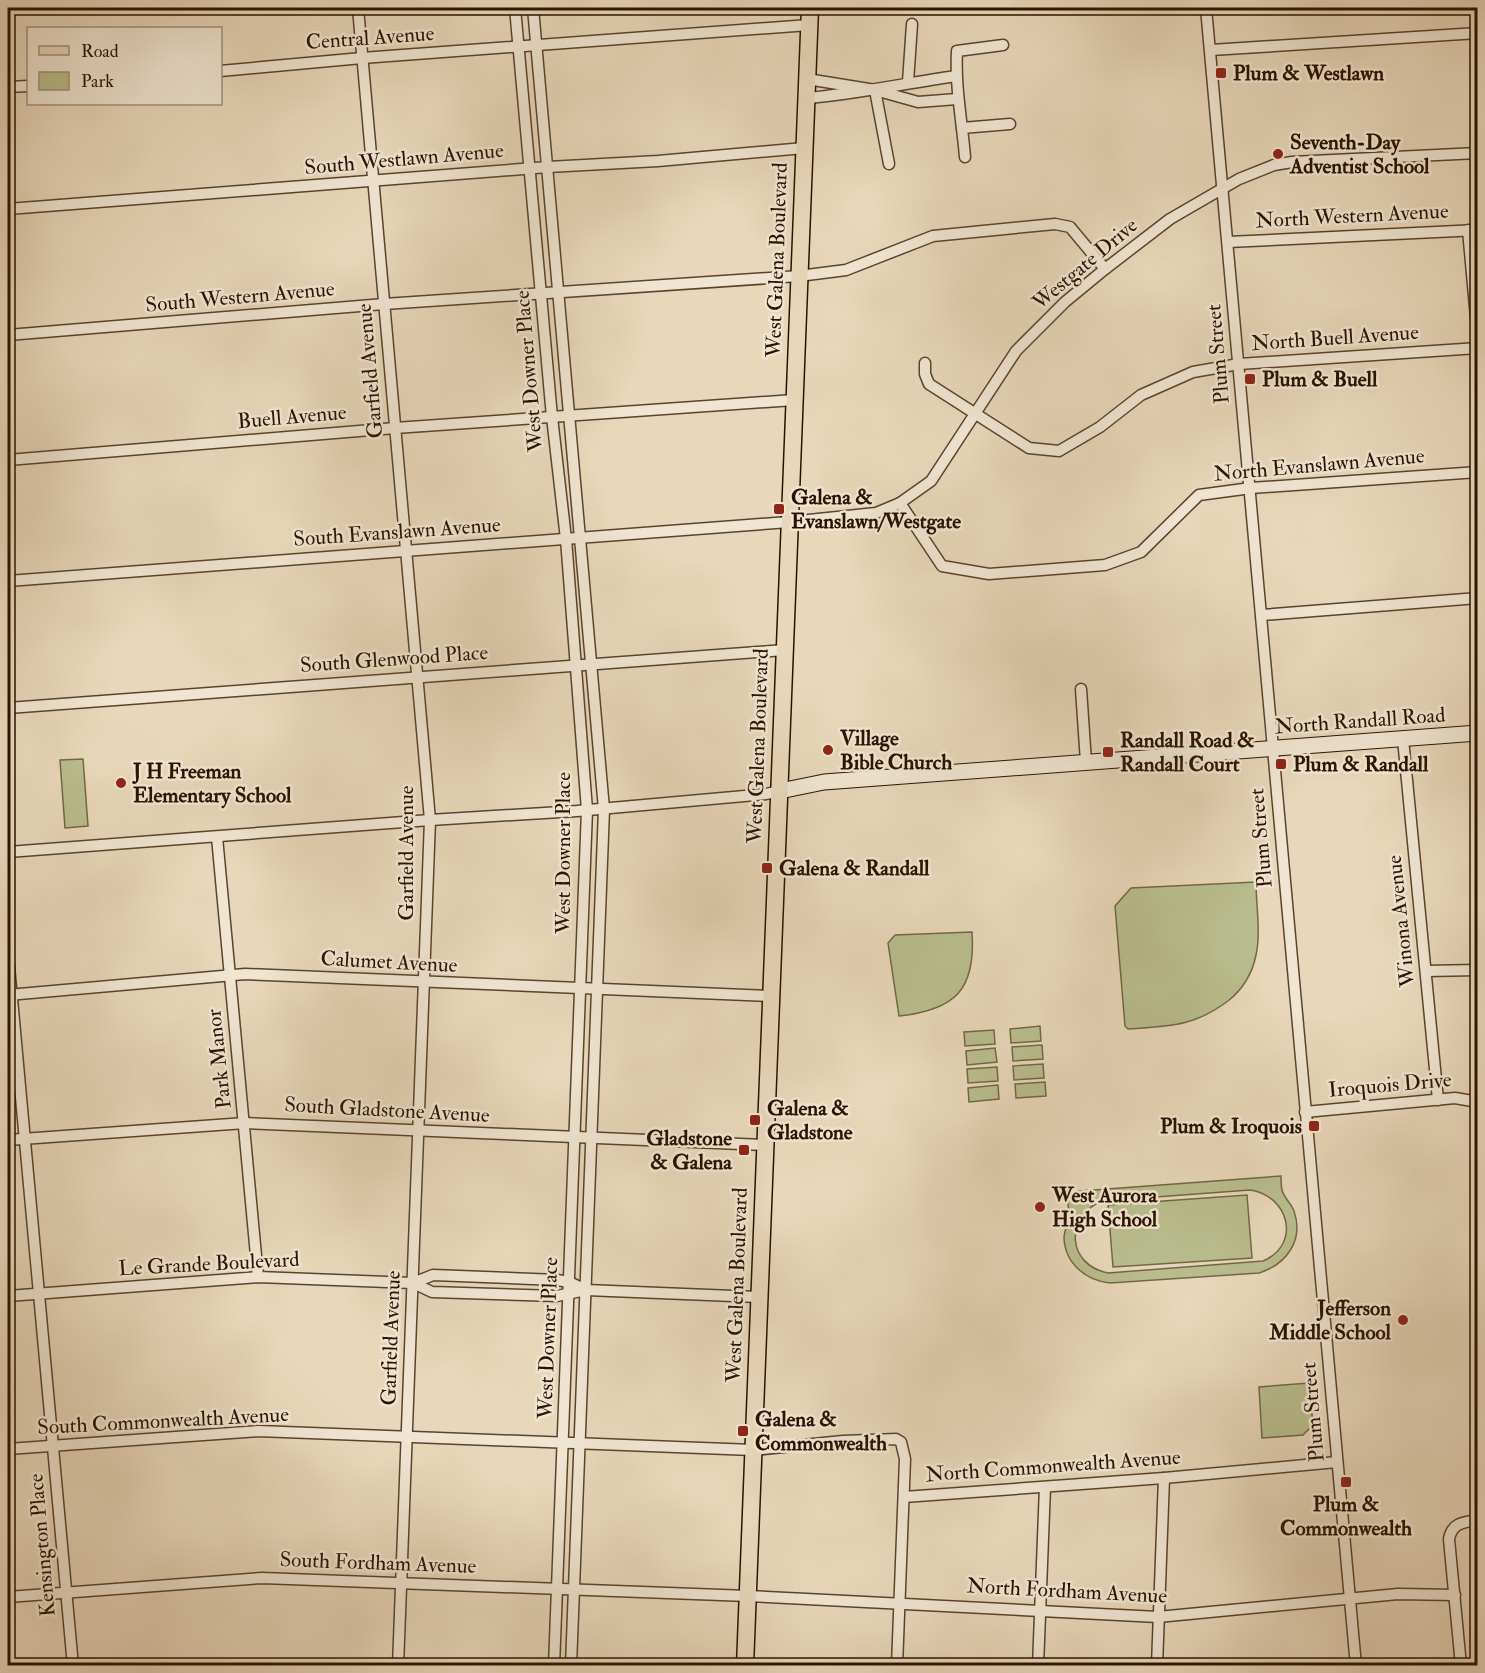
<svg xmlns="http://www.w3.org/2000/svg" width="1485" height="1673" viewBox="0 0 1485 1673" font-family="'IM FELL Double Pica',serif">
<rect width="100%" height="100%" fill="#e8d7ba"/>
<filter id="stains"><feTurbulence type="fractalNoise" baseFrequency=".00333" numOctaves="4"/><feColorMatrix values="0 0 0 0 .2 0 0 0 0 .09 0 0 0 0 .02 0 0 0 .5 -.17"/></filter>
<radialGradient id="worn" r=".72"><stop offset=".6" stop-color="#630" stop-opacity="0"/><stop offset="1" stop-color="#630" stop-opacity=".3"/></radialGradient>
<!-- green -->
<g fill="#b9bd8d" stroke="#726846" stroke-width="1.5" fill-rule="evenodd">
<path d="M83 759 88 826 65 828 60 760Z"/>
<path d="M1256 882C1256 905 1261 933 1256 955 1252 975 1243 989 1228 1001 1193 1027 1170 1026 1128 1029L1125 1026 1115 906 1131 888Z"/>
<path d="M972 932C976 990 955 1010 899 1016L888 943 895 935Z"/>
<path d="M1040 1026 1041 1041 1011 1043 1010 1029Z"/>
<path d="M994 1030 995 1044 965 1046 964 1032Z"/>
<path d="M1042 1045 1043 1059 1013 1061 1012 1047Z"/>
<path d="M995 1048 997 1062 967 1065 966 1051Z"/>
<path d="M1043 1064 1044 1078 1014 1080 1013 1066Z"/>
<path d="M997 1067 998 1081 968 1083 967 1069Z"/>
<path d="M1045 1082 1046 1096 1016 1098 1015 1084Z"/>
<path d="M998 1085 999 1099 969 1102 968 1088Z"/>
<path d="M1281 1176C1281 1181 1281 1186 1282 1190 1284 1198 1291 1203 1294 1211 1304 1240 1287 1264 1259 1273L1110 1283C1087 1281 1065 1264 1064 1238 1064 1232 1067 1226 1068 1220 1070 1211 1067 1201 1067 1192ZM1250 1190C1290 1196 1301 1245 1263 1261L1108 1273C1067 1265 1064 1217 1102 1201Z"/>
<path d="M1247 1195 1252 1258 1113 1267 1108 1205Z"/>
<path d="M1309 1383 1313 1425 1303 1435 1262 1438 1259 1387Z"/>
</g>
<g fill="none" stroke-linecap="round" stroke-linejoin="round">
<!-- minor casing -->
<g stroke="#5a432e" stroke-width="13">
<g id="minor">
<path d="M358 8 430 820 398 1666"/>
<path d="M515 8 552 417 566 539 587 810 554 1666"/>
<path d="M533 8 604 809 571 1666"/>
<path d="M1206 8 1356 1666"/>
<path d="M1211 50 1478 33"/>
<path d="M220 71 362 58 809 25"/>
<path d="M807 79 875 90 918 102 957 99"/>
<path d="M908 82 912 24"/>
<path d="M8 87 28 86"/>
<path d="M875 90 889 164"/>
<path d="M807 98C857 94 906 83 956 76"/>
<path d="M962 128 1010 124"/>
<path d="M965 157C962 121 955 87 957 51L1003 45"/>
<path d="M8 209 548 167 658 161 804 148"/>
<path d="M1468 230 1478 340"/>
<path d="M1228 242 1478 230"/>
<path d="M8 335 384 304 799 276 846 270 933 236 1055 224 1070 227 1105 269"/>
<path d="M925 363V374L929 384 1029 448 1059 451 1100 427 1141 395 1193 372 1239 364 1478 348"/>
<path d="M8 460 395 428 794 400"/>
<path d="M900 503 942 566 989 574 1105 565 1141 552 1199 495 1251 488 1478 472"/>
<path d="M8 581 789 522 876 513 900 503 931 481 1016 351 1065 302 1105 269 1170 219 1239 179 1274 165 1292 162 1478 153"/>
<path d="M1262 615 1478 598"/>
<path d="M1081 689 1086 762"/>
<path d="M8 708 784 650"/>
<path d="M1403 739 1438 1100"/>
<path d="M217 837 258 1277"/>
<path d="M8 852 430 820 577 811 766 794 780 791"/>
<path d="M8 955 73 1666"/>
<path d="M1426 971 1478 970"/>
<path d="M8 995 245 974 770 996"/>
<path d="M1305 1112 1455 1098 1478 1102"/>
<path d="M8 1140 245 1123 765 1145"/>
<path d="M413 1283 432 1292 557 1296 586 1290 758 1297"/>
<path d="M8 1296 258 1277 413 1283 433 1275 557 1280 569 1282 586 1290"/>
<path d="M8 1449 258 1431 753 1450 843 1441 896 1439 901 1442 905 1459 897 1666"/>
<path d="M904 1497 1164 1478 1337 1462"/>
<path d="M8 1597 262 1578 748 1596 1158 1617 1398 1594 1455 1595"/>
<path d="M1038 1666 1045 1487"/>
<path d="M1157 1666 1164 1478"/>
<path d="M1461 1666 1449 1539C1452 1523 1463 1522 1478 1520"/>
</g>
</g>
<!-- secondary casing -->
<g stroke="#2b1200" stroke-width="17">
<path id="secondary" d="M780 791 824 782 1478 733"/>
</g>
<!-- primary casing -->
<g stroke="#2b1200" stroke-width="19">
<path id="primary" d="M745 1666 810 8"/>
</g>
<!-- minor -->
<use href="#minor" stroke="#f0e5d2" stroke-width="10"/>
<!-- secondary -->
<use href="#secondary" stroke="#f0e5d2" stroke-width="15"/>
<!-- primary -->
<use href="#primary" stroke="#e8d7ba" stroke-width="16"/>
</g>
<!-- markers -->
<g fill="#8f2418" stroke="#f0e5d2" stroke-width="2">
<rect x="1215" y="67" width="12" height="12" rx="3"/>
<circle cx="1278" cy="154" r="6"/>
<rect x="1244" y="373" width="12" height="12" rx="3"/>
<rect x="773" y="503" width="12" height="12" rx="3"/>
<circle cx="828" cy="750" r="6"/>
<rect x="1102" y="746" width="12" height="12" rx="3"/>
<rect x="1275" y="758" width="12" height="12" rx="3"/>
<circle cx="121" cy="783" r="6"/>
<rect x="761" y="862" width="12" height="12" rx="3"/>
<rect x="749" y="1114" width="12" height="12" rx="3"/>
<rect x="1308" y="1120" width="12" height="12" rx="3"/>
<rect x="738" y="1144" width="12" height="12" rx="3"/>
<circle cx="1040" cy="1207" r="6"/>
<circle cx="1403" cy="1320" r="6"/>
<rect x="737" y="1425" width="12" height="12" rx="3"/>
<rect x="1340" y="1476" width="12" height="12" rx="3"/>
</g>
<g text-anchor="middle" dominant-baseline="central" stroke-width="5" stroke-linejoin="round" paint-order="stroke">
<!-- street labels -->
<g font-size="21" fill="#2b1200" stroke="#f0e5d2">
<text transform="translate(370 38) rotate(-4)">Central Avenue</text>
<text transform="translate(404 159) rotate(-5)">South Westlawn Avenue</text>
<text transform="translate(1352 216) rotate(-3)">North Western Avenue</text>
<text transform="translate(777 260) rotate(-88)">West Galena Boulevard</text>
<text transform="translate(1085 264) rotate(-40)">Westgate Drive</text>
<text transform="translate(240 297) rotate(-5)">South Western Avenue</text>
<text transform="translate(1335 338) rotate(-4)">North Buell Avenue</text>
<text transform="translate(1218 354) rotate(-95)">Plum Street</text>
<text transform="translate(370 371) rotate(-95)">Garfield Avenue</text>
<text transform="translate(529 371) rotate(-95)">West Downer Place</text>
<text transform="translate(292 417) rotate(-5)">Buell Avenue</text>
<text transform="translate(1319 465) rotate(-5)">North Evanslawn Avenue</text>
<text transform="translate(397 532) rotate(-4)">South Evanslawn Avenue</text>
<text transform="translate(394 659) rotate(-4)">South Glenwood Place</text>
<text transform="translate(1360 721) rotate(-4)">North Randall Road</text>
<text transform="translate(758 746) rotate(-88)">West Galena Boulevard</text>
<text transform="translate(1261 838) rotate(-95)">Plum Street</text>
<text transform="translate(406 853) rotate(-90)">Garfield Avenue</text>
<text transform="translate(563 853) rotate(-90)">West Downer Place</text>
<text transform="translate(1401 921) rotate(-96)">Winona Avenue</text>
<text transform="translate(389 962) rotate(3)">Calumet Avenue</text>
<text transform="translate(219 1059) rotate(-96)">Park Manor</text>
<text transform="translate(1390 1085) rotate(-5)">Iroquois Drive</text>
<text transform="translate(387 1110) rotate(3)">South Gladstone Avenue</text>
<text transform="translate(209 1264) rotate(-3)">Le Grande Boulevard</text>
<text transform="translate(737 1285) rotate(-88)">West Galena Boulevard</text>
<text transform="translate(391 1338) rotate(-88)">Garfield Avenue</text>
<text transform="translate(548 1338) rotate(-88)">West Downer Place</text>
<text transform="translate(1313 1412) rotate(-95)">Plum Street</text>
<text transform="translate(163 1421) rotate(-3)">South Commonwealth Avenue</text>
<text transform="translate(1053 1466) rotate(-4)">North Commonwealth Avenue</text>
<text transform="translate(42 1545) rotate(-95)">Kensington Place</text>
<text transform="translate(378 1563) rotate(2)">South Fordham Avenue</text>
<text transform="translate(1067 1591) rotate(3)">North Fordham Avenue</text>
</g>
<!-- poi labels -->
<g font-size="21" font-weight="bold" fill="#2b1200" stroke="#f0e5d2" text-anchor="start">
<text x="1233" y="73">Plum &amp; Westlawn</text>
<text x="1290" y="142">Seventh-Day<tspan x="1290" dy="24">Adventist School</tspan></text>
<text x="1262" y="379">Plum &amp; Buell</text>
<text x="791" y="497">Galena &amp;<tspan x="791" dy="24">Evanslawn/Westgate</tspan></text>
<text x="840" y="738">Village<tspan x="840" dy="24">Bible Church</tspan></text>
<text x="1120" y="740">Randall Road &amp;<tspan x="1120" dy="24">Randall Court</tspan></text>
<text x="1293" y="764">Plum &amp; Randall</text>
<text x="133" y="771">J H Freeman<tspan x="133" dy="24">Elementary School</tspan></text>
<text x="779" y="868">Galena &amp; Randall</text>
<text x="767" y="1108">Galena &amp;<tspan x="767" dy="24">Gladstone</tspan></text>
<text x="1302" y="1126" text-anchor="end">Plum &amp; Iroquois</text>
<text x="732" y="1138" text-anchor="end">Gladstone<tspan x="732" dy="24">&amp; Galena</tspan></text>
<text x="1052" y="1195">West Aurora<tspan x="1052" dy="24">High School</tspan></text>
<text x="1391" y="1308" text-anchor="end">Jefferson<tspan x="1391" dy="24">Middle School</tspan></text>
<text x="755" y="1419">Galena &amp;<tspan x="755" dy="24">Commonwealth</tspan></text>
<text x="1346" y="1504" text-anchor="middle">Plum &amp;<tspan x="1346" dy="24">Commonwealth</tspan></text>
</g>
</g>
<!-- margin -->
<rect width="1485" height="1673" fill="none" stroke="#e8d7ba" stroke-width="30"/>
<rect x="9" y="9" width="1467" height="1655" fill="none" stroke="#2b1200" stroke-width="3"/>
<rect x="15" y="15" width="1455" height="1643" fill="none" stroke="#2b1200" stroke-width="1.5"/>
<!-- legend -->
<rect x="27" y="27" width="195" height="78" fill="#f0e5d2" stroke="#a1917e" stroke-width="1.5"/>
<rect x="39" y="46" width="30" height="9" fill="#e8d7ba" stroke="#a1917e" stroke-width="1.5"/>
<text x="81" y="57" font-size="18" fill="#2b1200">Road</text>
<rect x="39" y="72" width="30" height="18" fill="#b9bd8d" stroke="#a1917e" stroke-width="1.5"/>
<text x="81" y="87" font-size="18" fill="#2b1200">Park</text>
<rect width="100%" height="100%" filter="url(#stains)"/>
<rect width="100%" height="100%" fill="url(#worn)"/>
</svg>
